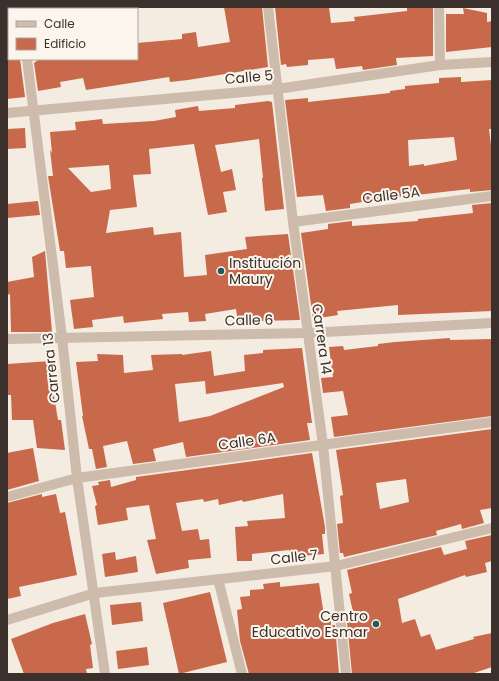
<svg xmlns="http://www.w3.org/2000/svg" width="499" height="681" viewBox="0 0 499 681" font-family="Poppins,sans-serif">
<rect width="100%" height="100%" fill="#f4ebe1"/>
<!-- building -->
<g fill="#c8694b" fill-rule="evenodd">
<path d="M224 7H262L268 67 188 80 170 82 169 77 86 90 83 78 60 82 61 87 38 91 34 63 39 59H137V43L182 39V34L196 32 198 47 230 42Z"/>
<path d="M275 7H329L331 23 355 21 354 17 407 11V7H433V56L396 58 397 65 363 70 362 66 336 69 334 58 308 60V65L287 67 286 64 281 65Z"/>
<path d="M463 8 487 13V22L492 21V47L446 52V14H464Z"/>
<path d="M7 59H20L25 97 7 99Z"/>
<path d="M461 77V82L492 80V129H489L492 153V190L470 192V189L380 199 350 204V208L326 211 323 195 297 197 285 100 308 98V102L390 93V91L405 89V86L439 83V78ZM454 137 457 160 424 166V164L409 166 408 140Z"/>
<path d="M268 101 272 102 284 209 265 211 262 178H263L259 139 215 145 221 172 232 169 236 190 223 192 227 212 208 215 194 144 149 149 151 174 133 175 137 207 110 210 106 233 153 227 154 235 181 232 184 277 207 275 205 255 247 249 245 237 288 234 300 320 257 321V320L238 322 236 309 205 314 206 321 189 322 188 312 162 314 163 319 124 323 123 316 92 320 93 327 74 329 70 300 94 297 91 266 66 268 64 251H60L48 176H53L50 150 52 153 50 132 76 130 75 122 102 119 103 124 154 121 176 117 175 110 198 106 199 111 235 108V105ZM109 165 111 189 91 192 68 168Z"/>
<path d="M25 128 26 148 7 149V129Z"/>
<path d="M38 201 40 215 7 218V204Z"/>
<path d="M492 203V311L398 315V305L337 311 338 315 313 319 301 233 328 229V224L352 221V226L418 221V219L473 213 472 205Z"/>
<path d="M45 251 52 332H11L10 294 7 295V282L34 277 32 257Z"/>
<path d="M450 338V340L492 339V416L334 437 331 417 348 415 343 391 323 393 321 378 333 377 329 347 343 346 344 350 378 346V344L395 342Z"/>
<path d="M302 348 312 423H307L310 440 186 457 183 442 153 449 156 461 133 464 127 441 103 446 107 467 96 469 92 449H89L82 416H83L76 362 98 361 97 354 123 355 124 373 153 370 151 355 182 354V355L211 351 214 376 245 371 244 355 263 353V350ZM205 381 206 394 283 383 284 387 210 416 179 422 175 384Z"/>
<path d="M51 361 53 390 58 420H61L65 450 37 448 33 420H12L11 395H7V364Z"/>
<path d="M492 429V508L480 510 484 523 462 529 461 524 436 531 437 535 344 557 343 553H340L337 524 343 523 340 496 343 495 336 450ZM406 479 409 502 380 509 376 483Z"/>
<path d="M33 448 39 481 7 490V453Z"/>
<path d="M312 453 325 527V534H322L324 554 290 557 289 550 252 554V561H237L235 527 248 526 247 521 285 518 283 494 243 502 242 500 219 505 218 499 204 502 203 499 176 503 182 531 198 529 200 540 209 539 211 558 188 560 189 568 156 574 147 540 156 539 149 505 126 508 128 520 98 525 95 506 97 505 92 486 99 485 98 482 110 480 111 487 136 480V477Z"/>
<path d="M42 494V497L56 494 60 513 65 512 77 575 19 587 21 596 7 599V503Z"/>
<path d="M492 535V561L485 563 487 572 466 577 465 575 398 599 402 623 415 619 421 637 430 634 436 650 474 639 473 637 492 633V667L471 674H352L347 622 355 621 349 594 352 593 347 570 441 547 444 555 467 549 465 541Z"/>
<path d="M115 552 116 560 136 556 138 572 105 577 102 554Z"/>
<path d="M280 582V587L319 583 325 622 331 621V625H335L339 674H249L240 641 237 610 242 609 240 597 250 596V590L264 589 263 584Z"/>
<path d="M210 592 227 662 179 674 163 603Z"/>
<path d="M141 602 143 621 112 625 110 605Z"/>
<path d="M85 614 92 644 90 645 93 668 86 669 87 674H24L11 639 53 623Z"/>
<path d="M147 647 149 665 118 669 116 651Z"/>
</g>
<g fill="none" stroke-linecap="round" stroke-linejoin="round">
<!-- minor -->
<g stroke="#cdbbac" stroke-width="10">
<path d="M20 7V9"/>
<path d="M268 7 293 222 323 445 346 674"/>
<path d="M439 7 440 65"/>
<path d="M27 59 62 337 77 478 105 674"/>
<path d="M7 113 277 89 440 65 492 62"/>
<path d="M293 222 492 196"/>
<path d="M7 497 77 478 492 422"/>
<path d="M218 579 242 674"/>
<path d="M7 620 95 593 336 566 492 528"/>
</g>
<!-- tertiary -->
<path stroke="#cdbbac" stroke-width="10" d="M7 339 307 333 492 323"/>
</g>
<!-- markers -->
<g fill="#1f5a5e" stroke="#fbf5ee" stroke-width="1.5">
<circle cx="221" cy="271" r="4"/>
<circle cx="376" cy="624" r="4"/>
</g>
<g text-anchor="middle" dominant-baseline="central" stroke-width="4" stroke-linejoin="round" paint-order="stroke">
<!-- street labels -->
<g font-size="14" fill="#3b302b" stroke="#fbf5ee">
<text transform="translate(249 77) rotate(-5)">Calle 5</text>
<text transform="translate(391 195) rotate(-7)">Calle 5A</text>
<text transform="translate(249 320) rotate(-1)">Calle 6</text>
<text transform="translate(322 339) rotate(82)">Carrera 14</text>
<text transform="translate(51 368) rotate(-96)">Carrera 13</text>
<text transform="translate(247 441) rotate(-8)">Calle 6A</text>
<text transform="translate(294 557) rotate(-6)">Calle 7</text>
</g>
<!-- poi labels -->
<g font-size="14" fill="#3b302b" stroke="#fbf5ee" text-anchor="start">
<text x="229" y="263">Institución<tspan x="229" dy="16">Maury</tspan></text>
<text x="368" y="616" text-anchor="end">Centro<tspan x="368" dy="16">Educativo Esmar</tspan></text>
</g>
</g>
<!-- border -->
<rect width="499" height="681" fill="none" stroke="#3b302b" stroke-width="16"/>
<!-- legend -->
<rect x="8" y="8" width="130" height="52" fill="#fbf5ee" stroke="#aea6a0"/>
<rect x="16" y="21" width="20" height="6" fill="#cdbbac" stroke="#aea6a0"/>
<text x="44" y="28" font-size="12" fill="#3b302b">Calle</text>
<rect x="16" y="38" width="20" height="12" fill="#c8694b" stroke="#aea6a0"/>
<text x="44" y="48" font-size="12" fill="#3b302b">Edificio</text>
</svg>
